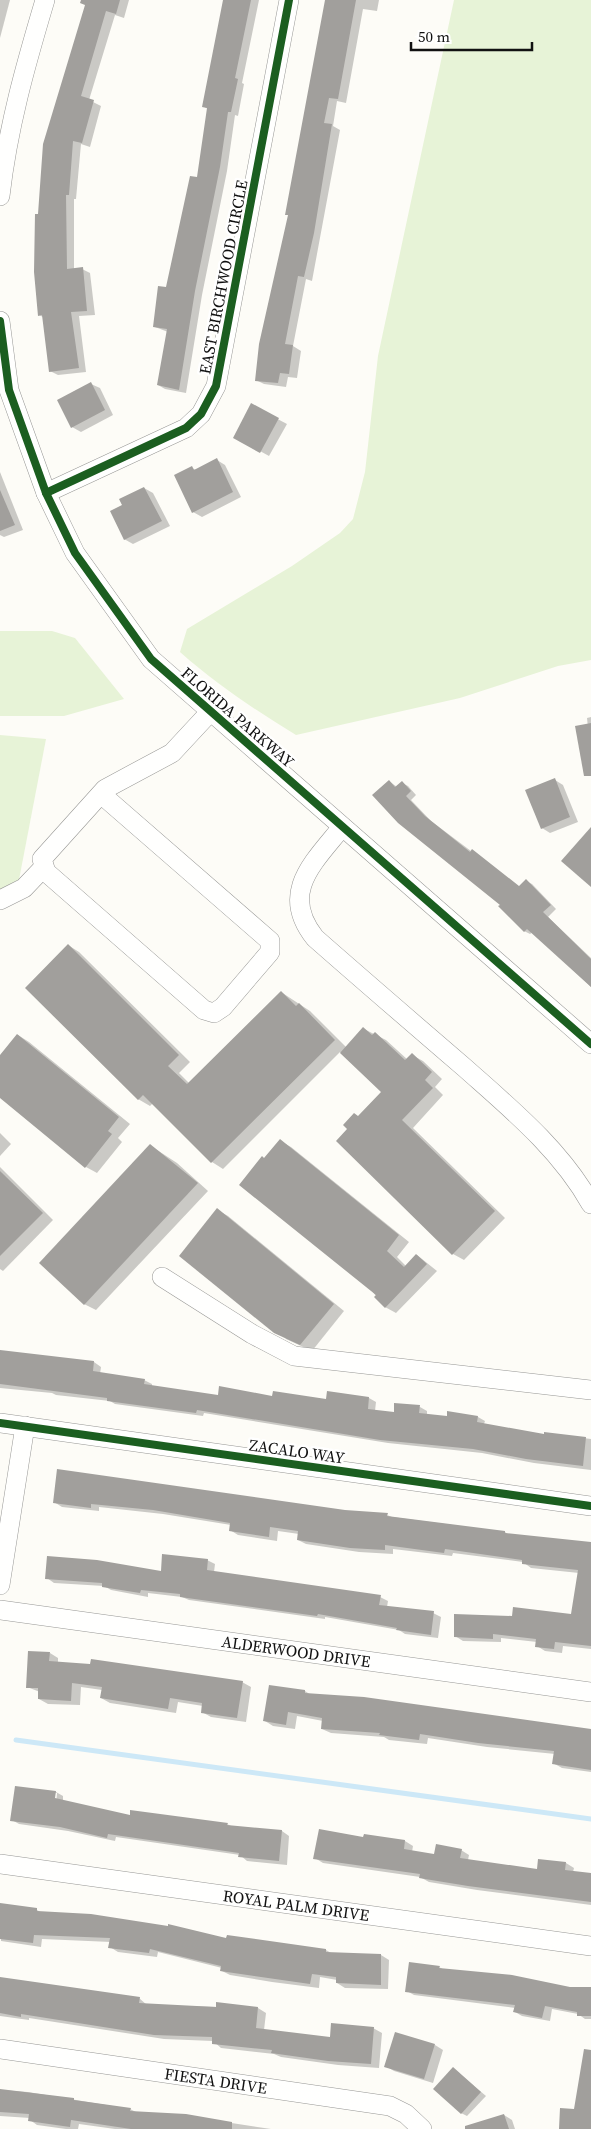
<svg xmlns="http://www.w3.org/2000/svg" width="591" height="2129" viewBox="0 0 591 2129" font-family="'Source Serif 4',serif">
<rect width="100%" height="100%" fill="#fdfcf7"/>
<!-- green -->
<g fill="#e7f3d7">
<path d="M454 0H591V660L558 666 460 698 296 735C255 710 216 684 180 652L187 629 292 566 340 533 353 519 365 472 378 356Z"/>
<path d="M0 631H52L75 638 124 699 64 716H0Z"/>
<path d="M0 735 46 739 18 885 0 894Z"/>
</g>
<!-- shadow -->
<g fill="#0003" fill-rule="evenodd">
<path d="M0 0H10L0 38Z"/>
<path d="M89 0H129L124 18 115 15 89 100 101 106 90 147 81 144 76 199H74V269H82L90 273 95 315 79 316 86 372 58 375 50 371 43 317 39 315V215Z"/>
<path d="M225 0H259L242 83 244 84 238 116 235 115 227 171 202 295 186 393 165 389 158 385 168 332 155 327 198 179 208 109 203 106Z"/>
<path d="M326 0H379L377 11 363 9 346 103 337 101 333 126 340 130 312 281 306 279 293 346 301 351 297 378 288 377 286 387 264 384 256 380 289 216Z"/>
<path d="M91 384 100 388 113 415 81 432 72 427Z"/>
<path d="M251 405 287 424 269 456 234 437Z"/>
<path d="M217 460 225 465 241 497 202 517 193 512 192 468 196 470Z"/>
<path d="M0 472 23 530 4 537 0 535Z"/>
<path d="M144 488 153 493 170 526 133 544 124 539 123 506Z"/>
<path d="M591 717V758L587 718Z"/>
<path d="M555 780 563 785 578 822 550 833 542 828Z"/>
<path d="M389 781 397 787 402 783 408 786 416 795 411 800 431 821 519 887 526 881 532 884 556 909 548 917 591 958V987L533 932 530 934 524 931Z"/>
<path d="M68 945 79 952 190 1062 179 1073 189 1083 281 992 310 1011 346 1047 364 1029 386 1040 408 1060 412 1055 423 1061 442 1079 435 1087 443 1095 413 1128 505 1218 464 1260 453 1254 359 1117 383 1092 340 1052 223 1169 212 1162 153 1103 150 1106 138 1099Z"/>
<path d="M18 1035 29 1042 130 1124 118 1138 122 1142 97 1173 86 1167 0 1097V1057Z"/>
<path d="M0 1133 11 1144 0 1156Z"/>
<path d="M280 1141 291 1147 409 1242 397 1257 406 1266 417 1255 437 1271 396 1313 385 1307 265 1159Z"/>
<path d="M151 1146 177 1163 208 1191 96 1310 84 1304Z"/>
<path d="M0 1167 53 1220 3 1271 0 1269Z"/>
<path d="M217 1210 228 1216 344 1311 312 1351 286 1339Z"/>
<path d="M0 1352 94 1362 101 1367 100 1374 144 1380 152 1384V1386L219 1396 327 1401 369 1398 376 1402 375 1411 395 1413 420 1407 427 1411V1415L448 1418 478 1417 485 1421 484 1424 545 1436 546 1433 591 1439V1470L534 1463 482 1453 388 1443 204 1413 203 1416 115 1404 110 1401 56 1395 52 1393 0 1388Z"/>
<path d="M54 1502 345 1511 387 1515 392 1517 505 1532 509 1535 591 1544V1649L563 1646 562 1653 545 1651 537 1646V1642L501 1638V1642L463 1641 455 1636 513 1617 572 1615 579 1573 531 1568 523 1562 453 1553 452 1556 393 1549V1554L359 1552 306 1544 298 1540 299 1534 278 1531 277 1541 238 1535 230 1530 231 1525 163 1514 99 1507V1511L62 1507Z"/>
<path d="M207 1560 215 1564 214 1572 380 1597 388 1601 387 1607 433 1613 441 1617 438 1638 405 1634 399 1630 325 1617V1619L189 1600 182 1597 148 1593V1597L111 1590 104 1586 54 1583 47 1578 162 1572Z"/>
<path d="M50 1653 58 1658V1663L242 1682 251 1687 246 1722 211 1717 202 1712 203 1706 178 1702 176 1713 110 1703 101 1698 102 1690 81 1687 80 1705 48 1704 39 1699 40 1692 27 1687Z"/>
<path d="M305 1691 311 1695 591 1730V1772L562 1768 553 1763 555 1754 487 1747 428 1738 427 1744 389 1740 384 1737 331 1733 322 1729 323 1721 297 1716 295 1729 273 1726 265 1721Z"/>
<path d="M16 1787 56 1792 63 1796V1801L131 1816 227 1824 233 1827 282 1831 289 1836 287 1865 247 1861 240 1855 116 1837 115 1841 68 1831 19 1824 12 1820ZM55 1793H57L56 1804H53Z"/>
<path d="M365 1835 405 1841 413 1846 412 1852 435 1856 461 1850 469 1855 468 1860 538 1870 566 1863 574 1868 573 1872 591 1874V1905L477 1890 429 1882 420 1877 323 1863 315 1858 364 1839Z"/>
<path d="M0 1904 37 1910 42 1913 227 1940 326 1950 331 1953 381 1955 389 1960 388 1989 345 1988 337 1983V1980L320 1977 319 1988 272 1982 230 1975 222 1971V1968L158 1952 157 1957 118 1952 110 1947 111 1942 42 1939 41 1947 1 1941Z"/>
<path d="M439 1967 444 1970 570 1988H591V2019H585L578 2014 552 2009 550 2021 522 2016 515 2012V2008L414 1995 407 1991Z"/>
<path d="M0 1978 139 1998 147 2005 258 2008 266 2013 264 2030 331 2038 373 2028 382 2033 379 2068 338 2065 281 2057 274 2054 221 2048 213 2041 164 2039 29 2018V2020L0 2016Z"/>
<path d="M435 2045 443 2050 433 2083 394 2071 386 2066Z"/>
<path d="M454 2069 486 2096 467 2116 461 2113Z"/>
<path d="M0 2090 28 2092 130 2109 136 2112 186 2116 271 2129H115L79 2124 78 2129H66L37 2125 30 2120V2118L0 2116Z"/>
<path d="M504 2115 512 2120 515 2129H469Z"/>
</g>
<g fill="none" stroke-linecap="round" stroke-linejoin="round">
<!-- stream -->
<path stroke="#cde8f7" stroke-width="5" d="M16 1740 591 1819"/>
</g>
<!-- building -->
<g fill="#a19f9c">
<path d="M81 0H120L116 14 106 11 81 96 94 100 82 143 73 141 69 195H66L67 269 83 267 87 311 71 312 79 368 49 372 42 315 38 316 34 272 35 214H38L43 144 85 5 80 3Z"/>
<path d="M223 0H251L235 78 238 79 231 112H228L220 167 195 291 179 390 157 385 167 329 153 327 158 286 166 287 190 176 197 177 207 108 202 107Z"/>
<path d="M325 0H356L338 99 329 98 324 123 332 124 314 233 304 277 298 276 285 344 293 345 289 374 280 373 278 383 255 381 259 344 288 215H285Z"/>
<path d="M91 382 105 410 71 428 57 400Z"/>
<path d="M251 403 279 418 260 453 233 438Z"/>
<path d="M217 458 233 492 192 513 174 475 192 466 194 470Z"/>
<path d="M144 487 162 521 124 540 110 511 122 505 119 499Z"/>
<path d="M0 490 15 525 0 531Z"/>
<path d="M591 723V776H584L575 726Z"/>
<path d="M555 778 570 817 541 829 525 790Z"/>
<path d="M389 780 395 787 402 781 411 791 406 796 425 816 470 852 472 849 519 886 526 879 551 905 543 912 591 959V987L527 929 524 932 498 906 500 905 398 823 372 795Z"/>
<path d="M591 827V887L561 861Z"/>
<path d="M68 944 179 1055 168 1066 187 1084 281 991 296 1006 299 1003 335 1040 211 1163 143 1095 138 1100 25 988Z"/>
<path d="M363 1027 372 1035 375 1032 405 1060 412 1053 432 1072 425 1080 433 1088 402 1120 495 1211 452 1255 336 1141 347 1129 343 1125 354 1113 358 1116 381 1092 340 1053Z"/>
<path d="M17 1034 119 1117 108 1131 112 1134 85 1168 0 1098V1055Z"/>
<path d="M280 1139 399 1235 387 1251 404 1267 416 1254 427 1264 385 1308 374 1297 376 1295 239 1185 262 1156 264 1158Z"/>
<path d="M150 1144 198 1183 84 1305 39 1263Z"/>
<path d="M0 1171 43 1213 0 1256Z"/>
<path d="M217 1208 334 1304 300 1345 274 1333 179 1256Z"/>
<path d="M0 1350 94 1361 93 1371 145 1379 144 1384 218 1395 219 1386 272 1396 273 1391 326 1399 327 1391 369 1397 368 1409 394 1412V1403L420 1405 419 1413 447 1416V1411L478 1416 477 1422 544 1434V1432L586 1437 583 1466 526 1459 473 1449 380 1440 197 1410 196 1413 107 1401V1398L0 1384Z"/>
<path d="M57 1469 345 1510 388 1513 387 1516 505 1531V1533L591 1542V1646L555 1642 554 1649 535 1647 536 1639 493 1634V1639L454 1637V1614L512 1616 513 1607 571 1614 578 1570 522 1564V1560L445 1549 444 1553 385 1545V1550L350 1548 297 1540 298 1531 270 1527 269 1537 229 1531 230 1523 153 1510 91 1504V1508L53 1503Z"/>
<path d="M162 1554 208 1559 207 1570 381 1595 379 1605 434 1611 431 1635 396 1630 397 1628 318 1614 317 1616 180 1597V1594L141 1590 140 1593 102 1587V1583L45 1579 47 1556 97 1560 161 1571Z"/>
<path d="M28 1651 50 1652 49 1661 90 1664 91 1659 243 1681 237 1718 201 1713 202 1703 170 1698 168 1709 100 1698 102 1687 72 1683 71 1701 38 1699V1688H26Z"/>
<path d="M269 1685 305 1690V1693L364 1697 591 1729V1770L552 1764 554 1751 478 1743 420 1734 419 1740 379 1735 380 1733 321 1729 322 1718 288 1712 286 1725 263 1721Z"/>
<path d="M15 1786 56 1791 55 1798 130 1815V1810L228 1823 227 1825 282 1830 279 1861 238 1857 239 1853 108 1834 107 1838 60 1827 10 1821Z"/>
<path d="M319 1829 363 1837 364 1834 405 1840 404 1849 434 1854 436 1844 462 1849 460 1858 537 1869 538 1859 566 1862 565 1870 591 1873V1902L468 1886 419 1878 420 1874 313 1859Z"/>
<path d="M0 1903 37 1908V1911L91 1914 168 1926V1924L226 1938 227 1935 326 1949V1952L381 1954V1985L336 1983V1977L312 1974 310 1984 220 1971 221 1966 150 1949 149 1953 108 1948 110 1938 34 1935 33 1943 0 1939Z"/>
<path d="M409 1962 440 1966 439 1968 512 1975 570 1987H591V2016H577V2012L545 2006 542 2018 513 2012 515 2005 405 1992Z"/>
<path d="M0 1977 140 1997 139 2003 216 2007V2002L258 2007 256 2028 330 2037 331 2023 374 2027 371 2064 328 2061 271 2053 272 2050 212 2044V2037L154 2035 21 2014V2017L0 2013Z"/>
<path d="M395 2032 435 2044 424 2079 384 2067Z"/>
<path d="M584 2049 591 2050V2129H559L560 2108 574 2109Z"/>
<path d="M453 2067 481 2092 461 2114 433 2089Z"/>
<path d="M0 2089 74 2098V2100L131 2108 130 2111 186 2114 232 2122V2129H131L71 2120 70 2127 28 2121 29 2114 0 2112Z"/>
<path d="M504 2114 509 2129H465V2126Z"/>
</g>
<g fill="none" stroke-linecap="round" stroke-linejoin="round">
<!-- minor casing -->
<g stroke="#979795" stroke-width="20">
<g id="minor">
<path d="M0 196C8 127 25 67 45 0"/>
<path d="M0 321 9 390 46 493 75 553 151 659 591 1044"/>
<path d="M46 493 186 428 201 414 216 386 289 0"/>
<path d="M101 794 270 941V952L223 1007 214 1013 204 1010 46 872 42 859 105 789 172 753 211 711"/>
<path d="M342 827C313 863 279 893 315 938 365 982 415 1025 465 1068 511 1109 560 1149 591 1204"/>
<path d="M0 900 24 888 44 867"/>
<path d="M162 1277 252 1334 294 1356 591 1390"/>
<path d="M0 1423 591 1506"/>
<path d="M0 1585 25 1426"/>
<path id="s1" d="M0 1610 591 1692"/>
<path id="s2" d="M0 1864 591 1946"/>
<path id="s3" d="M0 2049 390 2106 406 2114 422 2129"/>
</g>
</g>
<!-- minor -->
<use href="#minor" stroke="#fffffe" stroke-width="19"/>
<!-- cycleway casing -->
<g stroke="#fff" stroke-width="11">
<g id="cycleway">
<path d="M0 321 9 390 46 493 75 553 151 659 591 1044"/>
<path d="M46 493 186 428 201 414 216 386 289 0"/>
<path d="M0 1423 591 1506"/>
</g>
</g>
<!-- cycleway -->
<use href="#cycleway" stroke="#1b5e20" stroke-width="8"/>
</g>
<g text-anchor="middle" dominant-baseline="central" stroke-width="5" stroke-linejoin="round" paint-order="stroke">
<!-- street labels -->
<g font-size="16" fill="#111" stroke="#fff">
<text transform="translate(223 277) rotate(-79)">EAST BIRCHWOOD CIRCLE</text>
<text transform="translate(238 717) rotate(41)">FLORIDA PARKWAY</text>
<text transform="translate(297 1451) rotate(8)">ZACALO WAY</text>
<text stroke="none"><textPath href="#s1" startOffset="299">ALDERWOOD DRIVE</textPath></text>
<text stroke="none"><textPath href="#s2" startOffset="299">ROYAL PALM DRIVE</textPath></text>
<text stroke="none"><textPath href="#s3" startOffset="218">FIESTA DRIVE</textPath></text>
</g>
</g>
<!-- scale -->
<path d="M411 42v8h121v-8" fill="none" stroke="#111111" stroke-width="2.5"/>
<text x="418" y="42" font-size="15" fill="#111111" stroke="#ffffff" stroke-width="4" paint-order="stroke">50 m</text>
</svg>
